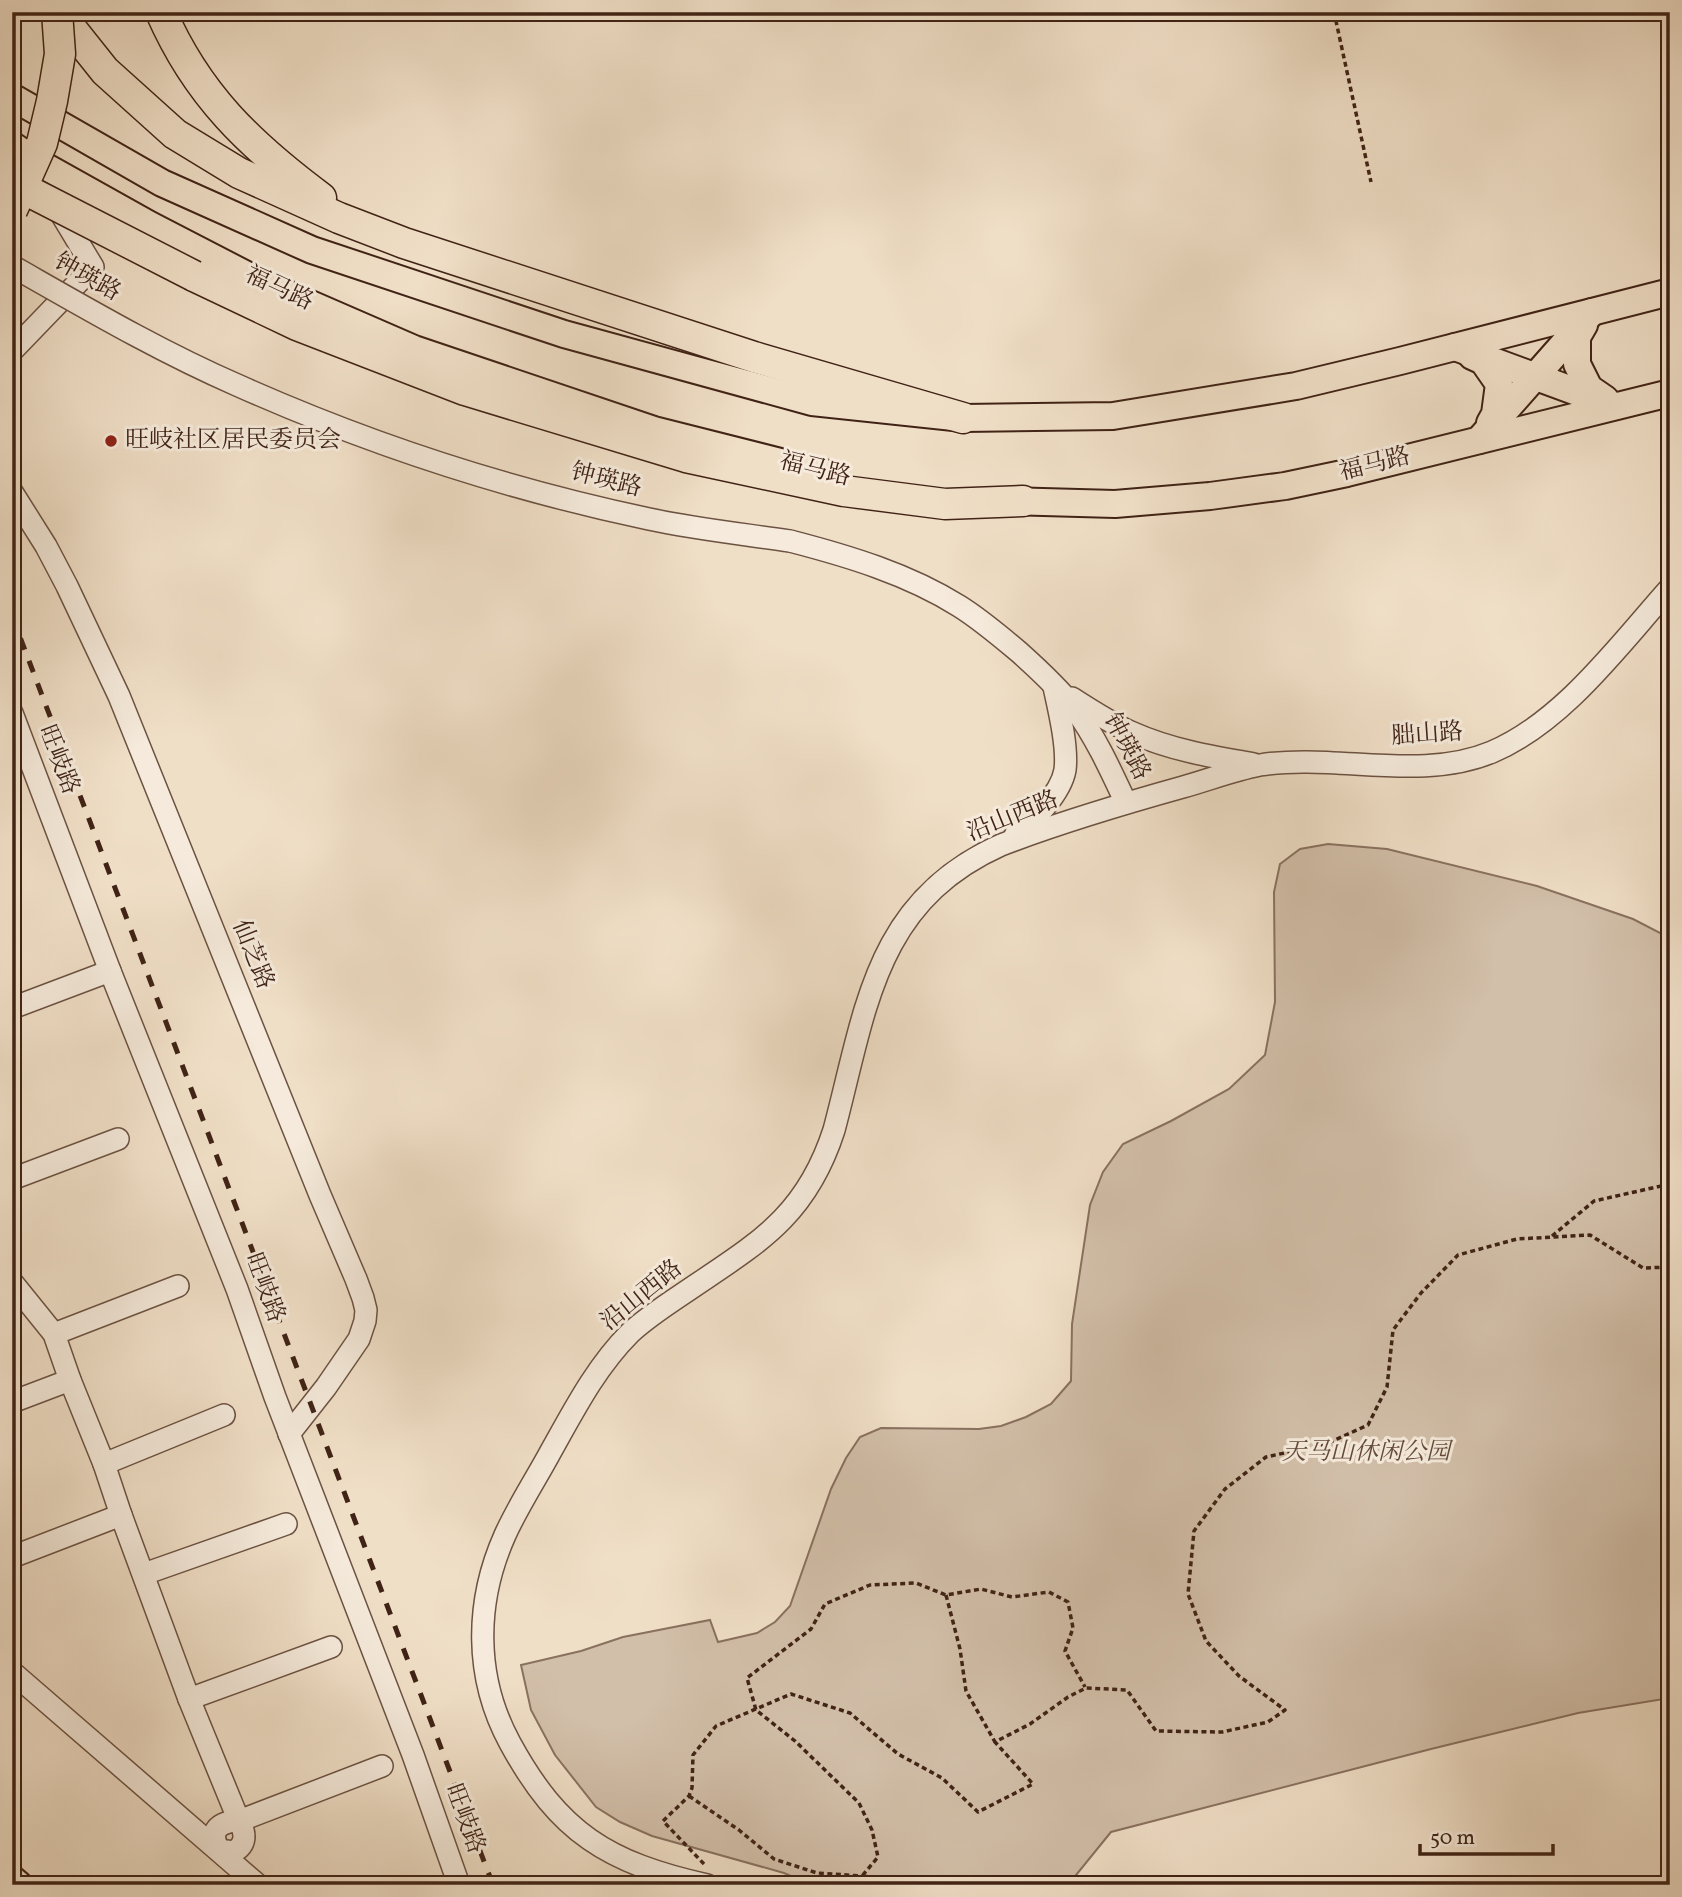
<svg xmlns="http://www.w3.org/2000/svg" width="1682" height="1897" viewBox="0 0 1682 1897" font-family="Vollkorn,'Noto Serif SC',serif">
<rect width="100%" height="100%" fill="#f0dfc7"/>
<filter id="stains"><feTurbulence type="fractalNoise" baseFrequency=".00286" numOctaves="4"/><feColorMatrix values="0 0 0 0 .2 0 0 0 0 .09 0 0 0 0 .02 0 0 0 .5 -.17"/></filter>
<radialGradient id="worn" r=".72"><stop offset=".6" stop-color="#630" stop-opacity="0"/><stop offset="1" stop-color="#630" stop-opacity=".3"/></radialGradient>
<!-- green -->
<path fill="#d2bfa9" stroke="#897160" stroke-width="2" d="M1328 844 1387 849 1537 886 1633 919 1670 938V1698L1578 1713 1431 1749 1111 1832 1068 1885H811L784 1873 652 1836 620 1822 596 1807 555 1755 531 1710 521 1665 581 1651 623 1637 710 1620 718 1642 757 1633 775 1622 790 1606 831 1489 846 1458 860 1437 881 1428 979 1429 1001 1426 1026 1417 1051 1404 1071 1381 1072 1324 1090 1205 1103 1172 1123 1144 1171 1121 1229 1089 1265 1055 1275 1002 1274 892 1280 864 1300 849Z"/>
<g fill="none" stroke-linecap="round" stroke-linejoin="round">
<!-- minor casing -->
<g stroke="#6c5242" stroke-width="24">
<g id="minor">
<path d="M12 351 93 267 57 207"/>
<path d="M12 492 46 546 67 586 119 696 320 1195 356 1279 363 1298 366 1310 365 1321 359 1339 326 1387 289 1434"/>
<path d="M790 541C848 556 908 574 959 606 980 619 1000 636 1019 652 1038 669 1059 688 1075 709 1096 738 1111 771 1126 803"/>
<path d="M1072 698C1092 711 1112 724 1133 733 1171 750 1213 757 1254 764"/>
<path d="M12 713 110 971 237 1289 275 1397 413 1755 459 1885"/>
<path d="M1015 835C1033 822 1061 793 1065 770 1068 747 1059 710 1054 687"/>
<path d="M12 1008 110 971"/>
<path d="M12 1179 118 1139"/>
<path d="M12 1282 54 1334 70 1380 104 1464 121 1515 189 1699 239 1821 382 1766"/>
<path d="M54 1334 178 1286"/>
<path d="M12 1402 70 1380"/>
<path d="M104 1464 224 1415"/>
<path d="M12 1557 121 1515"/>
<path d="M144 1574 286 1524"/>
<path d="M12 1672 258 1885"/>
<path d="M189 1699 331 1647"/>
<path d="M233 1821H239C246 1833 247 1845 233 1852L219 1850C210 1833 215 1825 233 1821Z"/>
<path d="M707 1885C608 1863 559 1833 510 1743 474 1677 475 1602 505 1535 518 1506 536 1479 551 1451 574 1410 596 1367 630 1333 645 1319 663 1307 681 1295 754 1245 805 1220 834 1130 866 1010 874 902 1001 845 1061 822 1122 804 1183 787 1208 780 1234 770 1260 765 1334 753 1421 782 1492 752 1563 722 1619 645 1670 588"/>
</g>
</g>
<!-- major casing -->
<g stroke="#402316" stroke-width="30">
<g id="major">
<path d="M12 97 162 183 312 250 564 334 812 402 963 418 1113 416 1296 386 1400 361 1670 292"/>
<path d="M32 159 150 225 262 283 414 349 654 430 828 474"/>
<path d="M1584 325 1577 337V364L1589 388 1605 399"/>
<path d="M1455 347 1615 406"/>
<path d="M1472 356 1483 361 1499 384 1495 414 1490 423"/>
<path d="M1479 440 1592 312"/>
<path d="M1004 501 1115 504 1210 496 1285 486 1347 473 1670 393"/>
<path d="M12 1879 19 1885"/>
</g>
</g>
<!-- highway casing -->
<g stroke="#402316" stroke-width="33">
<g id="highway">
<path d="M58 12 105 71 175 134 239 173 339 218 404 243 754 357 963 418"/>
<path d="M161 12C197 95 250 145 321 198"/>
<path d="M194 276 297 325 465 390 686 457 844 491 945 504 1023 501"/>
</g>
</g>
<!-- path -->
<g stroke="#402316" stroke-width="3.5" stroke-dasharray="5 3.5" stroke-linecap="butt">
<path d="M1334 12 1371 182"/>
<path d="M1552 1236 1594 1201 1670 1184"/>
<path d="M946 1595 960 1649 966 1691 995 1742"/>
<path d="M689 1796 739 1830 774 1859 817 1873 862 1876"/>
<path d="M704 1864 663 1821 689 1796 692 1788 693 1755 716 1726 791 1694 850 1713 898 1754 942 1778 978 1812 1033 1784 995 1742 1030 1724 1068 1697 1086 1688 1127 1690 1156 1731 1222 1732 1268 1722 1285 1710 1239 1676 1206 1641 1188 1594 1194 1531 1225 1489 1266 1457 1326 1444 1368 1425 1387 1387 1393 1330 1421 1293 1458 1255 1517 1239 1590 1235 1643 1268 1670 1267"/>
<path d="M937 1885 862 1876 878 1857 872 1830 859 1803 795 1741 756 1710 747 1678 811 1629 825 1604 870 1585 916 1583 946 1595 981 1589 1012 1597 1049 1592 1068 1602 1073 1628 1065 1651 1085 1687"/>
</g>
<!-- minor -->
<use href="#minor" stroke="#f5eadb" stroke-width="21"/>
<!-- major -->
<use href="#major" stroke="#f0dfc7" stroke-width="26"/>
<!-- highway -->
<use href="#highway" stroke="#f0dfc7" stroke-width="30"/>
<!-- rail -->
<path stroke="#402316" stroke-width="5" stroke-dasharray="12 12" stroke-linecap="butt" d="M12 616 493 1885"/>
<!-- minor-bridge casing -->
<g stroke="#6c5242" stroke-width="24" stroke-linecap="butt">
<path id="minor-bridge" d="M12 266C86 308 159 351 237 385 369 444 507 489 649 519 695 529 743 534 790 541"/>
</g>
<!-- major-bridge casing -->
<g stroke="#402316" stroke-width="30" stroke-linecap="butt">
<path id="major-bridge" d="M12 145 32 159"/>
</g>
<!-- highway-bridge casing -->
<g stroke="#402316" stroke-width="33" stroke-linecap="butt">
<g id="highway-bridge">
<path d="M12 188 32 193 194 276"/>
<path d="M12 210 42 143 52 101 60 54 57 12"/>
</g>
</g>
<!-- minor-bridge -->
<use href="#minor-bridge" stroke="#f5eadb" stroke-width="21"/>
<!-- major-bridge -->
<use href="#major-bridge" stroke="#f0dfc7" stroke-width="26"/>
<!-- highway-bridge -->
<use href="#highway-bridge" stroke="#f0dfc7" stroke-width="30"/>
</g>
<!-- markers -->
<circle fill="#8f2418" stroke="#f5eadb" stroke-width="2.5" cx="111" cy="441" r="7"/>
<g text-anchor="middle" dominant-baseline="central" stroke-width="6" stroke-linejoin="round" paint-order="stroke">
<!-- street labels -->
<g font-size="24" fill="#402316" stroke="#f5eadb">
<text transform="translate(87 278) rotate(29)">钟瑛路</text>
<text transform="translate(279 289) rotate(25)">福马路</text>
<text transform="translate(1375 465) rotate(-14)">福马路</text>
<text transform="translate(815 470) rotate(14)">福马路</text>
<text transform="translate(606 481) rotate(14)">钟瑛路</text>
<text transform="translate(1427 735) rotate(-4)">胐山路</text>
<text transform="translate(1126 747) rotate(62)">钟瑛路</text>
<text transform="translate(58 760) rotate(69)">旺岐路</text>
<text transform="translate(1013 817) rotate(-22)">沿山西路</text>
<text transform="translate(252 955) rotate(68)">仙芝路</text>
<text transform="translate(264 1288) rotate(70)">旺岐路</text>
<text transform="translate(642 1296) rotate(-39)">沿山西路</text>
<text transform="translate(464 1819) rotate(70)">旺岐路</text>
</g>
<!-- poi labels -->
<g font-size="24" fill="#402316" stroke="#f5eadb" text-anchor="start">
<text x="125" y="441">旺岐社区居民委员会</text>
</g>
<!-- park labels -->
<g font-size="24" font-style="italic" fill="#644a3b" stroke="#f5eadb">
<text x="1366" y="1453">天马山休闲公园</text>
</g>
</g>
<!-- margin -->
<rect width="1682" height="1897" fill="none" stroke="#f0dfc7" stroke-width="42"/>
<rect x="14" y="14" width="1654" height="1869" fill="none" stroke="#402316" stroke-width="3.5"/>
<rect x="21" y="21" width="1640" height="1855" fill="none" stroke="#402316" stroke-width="2"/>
<!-- scale -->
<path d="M1420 1844v10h133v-10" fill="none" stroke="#402316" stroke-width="3.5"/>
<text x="1430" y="1844" font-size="21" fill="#402316" stroke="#f5eadb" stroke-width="5" paint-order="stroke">50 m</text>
<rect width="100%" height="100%" filter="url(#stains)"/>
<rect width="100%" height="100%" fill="url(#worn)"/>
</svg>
